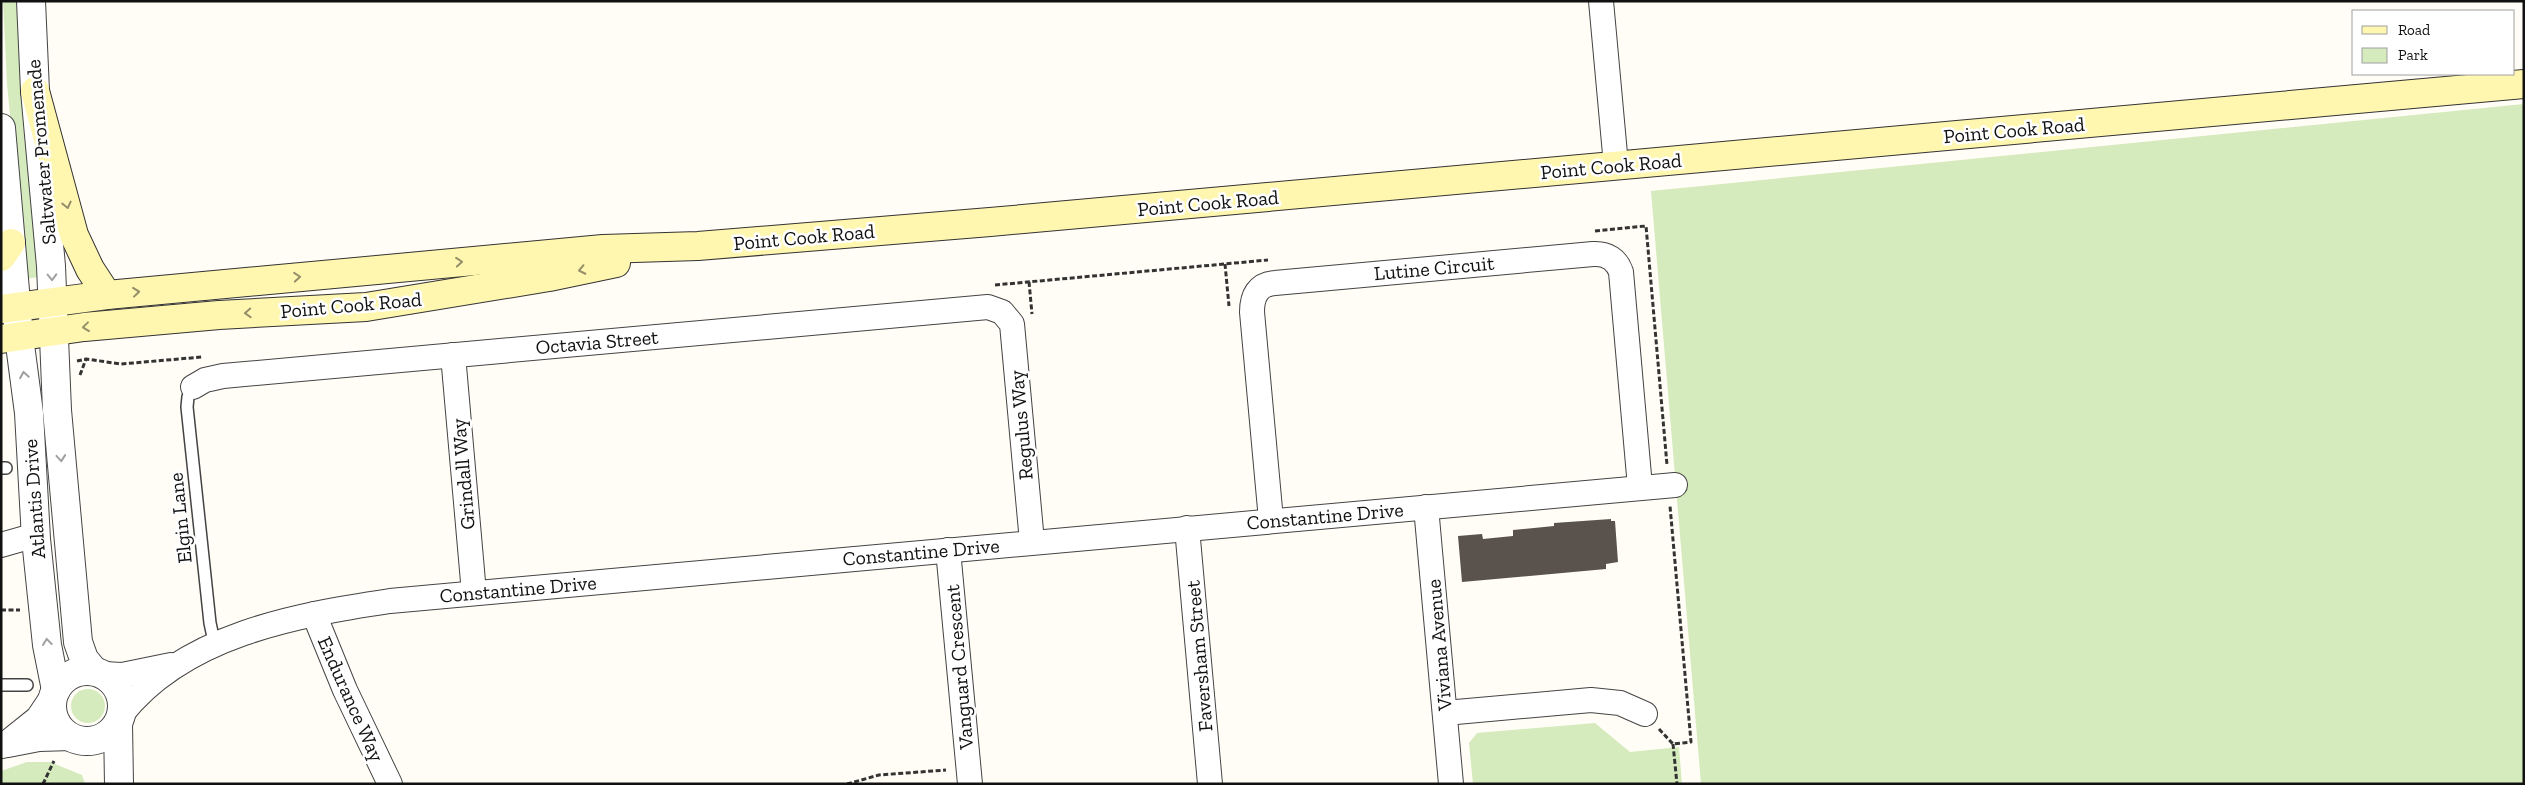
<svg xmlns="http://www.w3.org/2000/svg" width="2525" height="785" viewBox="0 0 2525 785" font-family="'Zilla Slab',serif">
<rect width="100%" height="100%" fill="#fffdf5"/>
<!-- green -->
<g fill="#d5ebbd">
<path d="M3 1H21L38 277 26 279 7 84Z"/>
<path d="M2524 104V784H1701L1651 191Z"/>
<circle cx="88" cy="706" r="17"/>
<path d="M1595 723 1630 752 1679 747 1682 784H1473L1469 743 1477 733Z"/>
<path d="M27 762H50L82 775 85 784H1V771Z"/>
</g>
<!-- building -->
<path fill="#5a524d" d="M1611 519V521H1615L1618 562 1606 564V569L1462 582 1458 536 1482 534 1483 539 1513 536V530L1554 526V523Z"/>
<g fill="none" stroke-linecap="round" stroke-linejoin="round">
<!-- service casing -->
<g stroke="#444" stroke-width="14">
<g id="service">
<path d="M193 387 188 397 187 407 210 623 215 646"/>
<path d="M1 468H6"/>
<path d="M1 685H27"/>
</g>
</g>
<!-- minor casing -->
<g stroke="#444" stroke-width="26">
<g id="minor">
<path d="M1601 1 1616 165"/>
<path d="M453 355 474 593"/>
<path d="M193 387 205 380 223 376 988 307 1002 312 1012 324 1032 542"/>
<path d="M1426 507 1451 784"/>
<path d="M1271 520 1252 312C1252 296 1258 284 1275 283L1593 254C1607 253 1617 260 1621 272L1640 487"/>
<path d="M1187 528 1210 784"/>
<path d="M1 545 36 535"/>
<path d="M948 550 970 784"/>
<path d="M314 614 345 690 390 784"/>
<path d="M103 674 122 675 171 665"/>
<path d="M1445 713 1591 700 1620 703 1645 714"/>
<path d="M121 715C183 635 296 615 390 601L1675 485"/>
<path d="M8 745 39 739 72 738"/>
<path d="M3 746 38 718 54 694"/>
</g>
</g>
<!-- tertiary casing -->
<g stroke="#444" stroke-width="30">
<g id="tertiary">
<path d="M31 1 35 91 51 266 57 410 78 642 84 659 94 671"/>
<path d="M1 128 19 337 29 413 36 539 47 645 56 690"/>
<circle cx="87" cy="706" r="35"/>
<path d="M118 724 119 784"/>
</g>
</g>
<!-- secondary casing -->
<g stroke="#333" stroke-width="30">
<g id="secondary">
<path d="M35 91 74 235 90 269 107 295"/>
<path d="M1 257 11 243"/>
<path d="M1 309 107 295 603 249 698 246 990 222 2524 84"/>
<path d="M1 339 84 327 219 315 366 307 549 277 616 263"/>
</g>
</g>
<!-- path -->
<g stroke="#333" stroke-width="3" stroke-dasharray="5 2.5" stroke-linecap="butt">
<path d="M1595 231 1646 226 1667 465"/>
<path d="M1225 264 1229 306"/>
<path d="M1029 282 1032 314"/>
<path d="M995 285 1268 260"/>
<path d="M77 361 86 359 121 364 202 357"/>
<path d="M80 375 86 359"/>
<path d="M1 610H20"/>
<path d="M1659 729 1673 744 1691 742 1670 506"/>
<path d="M1673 744 1677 784"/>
<path d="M43 784 54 761"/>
<path d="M847 784 879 775 946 770"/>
</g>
<!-- service -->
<use href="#service" stroke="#fff" stroke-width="11"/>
<!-- minor -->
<use href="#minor" stroke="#fff" stroke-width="24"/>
<!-- tertiary -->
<use href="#tertiary" stroke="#fff" stroke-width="28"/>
<!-- secondary -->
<use href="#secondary" stroke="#fff6b0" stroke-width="28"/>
</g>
<!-- one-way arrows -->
<defs><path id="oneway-chevron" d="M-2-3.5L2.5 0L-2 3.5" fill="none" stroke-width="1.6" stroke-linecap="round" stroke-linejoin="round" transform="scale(1.25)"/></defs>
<g stroke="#948f68">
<use href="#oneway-chevron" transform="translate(67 205) rotate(77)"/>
<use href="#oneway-chevron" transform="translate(459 262) rotate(-5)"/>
<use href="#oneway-chevron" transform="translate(582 270) rotate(168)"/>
<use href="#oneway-chevron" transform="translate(297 277) rotate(-5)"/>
<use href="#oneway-chevron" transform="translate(136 292) rotate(-6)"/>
<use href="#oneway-chevron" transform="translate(248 313) rotate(177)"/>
<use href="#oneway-chevron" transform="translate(86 327) rotate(173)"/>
</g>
<g stroke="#a0a0a0">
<use href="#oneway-chevron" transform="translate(52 277) rotate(88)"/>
<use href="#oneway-chevron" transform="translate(24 375) rotate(-99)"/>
<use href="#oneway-chevron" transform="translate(61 458) rotate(85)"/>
<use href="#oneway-chevron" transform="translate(47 642) rotate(-97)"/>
</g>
<g text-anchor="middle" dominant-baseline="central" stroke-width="5" stroke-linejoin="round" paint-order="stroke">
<!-- street labels -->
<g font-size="20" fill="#111" stroke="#fff">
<text transform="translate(2014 130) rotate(-5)">Point Cook Road</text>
<text transform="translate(41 152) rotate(-95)">Saltwater Promenade</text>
<text transform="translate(1611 166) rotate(-5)">Point Cook Road</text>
<text transform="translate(1208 203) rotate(-5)">Point Cook Road</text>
<text transform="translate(804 237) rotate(-5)">Point Cook Road</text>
<text transform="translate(1434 268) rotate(-5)">Lutine Circuit</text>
<text transform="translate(351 305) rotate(-5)">Point Cook Road</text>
<text transform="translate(597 342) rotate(-5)">Octavia Street</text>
<text transform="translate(1021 425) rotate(-95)">Regulus Way</text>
<text transform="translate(463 474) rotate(-95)">Grindall Way</text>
<text transform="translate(34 499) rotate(-94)">Atlantis Drive</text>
<text transform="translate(1325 516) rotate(-5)">Constantine Drive</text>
<text transform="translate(180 518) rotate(-96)">Elgin Lane</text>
<text transform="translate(921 552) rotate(-5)">Constantine Drive</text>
<text transform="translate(518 589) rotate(-5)">Constantine Drive</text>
<text transform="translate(1439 645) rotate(-95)">Viviana Avenue</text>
<text transform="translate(1199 656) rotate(-95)">Faversham Street</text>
<text transform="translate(959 667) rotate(-95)">Vanguard Crescent</text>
<text transform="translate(351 699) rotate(66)">Endurance Way</text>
</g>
</g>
<!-- border -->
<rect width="2525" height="785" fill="none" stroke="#111111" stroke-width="5"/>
<!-- legend -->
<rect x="2352" y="10" width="162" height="65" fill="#ffffff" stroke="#a0a0a0"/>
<rect x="2362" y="26" width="25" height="8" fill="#fff6b0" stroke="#a0a0a0"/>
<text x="2398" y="35" font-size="15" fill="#111111">Road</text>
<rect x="2362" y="48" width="25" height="15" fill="#d5ebbd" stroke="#a0a0a0"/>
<text x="2398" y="60" font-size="15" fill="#111111">Park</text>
</svg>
